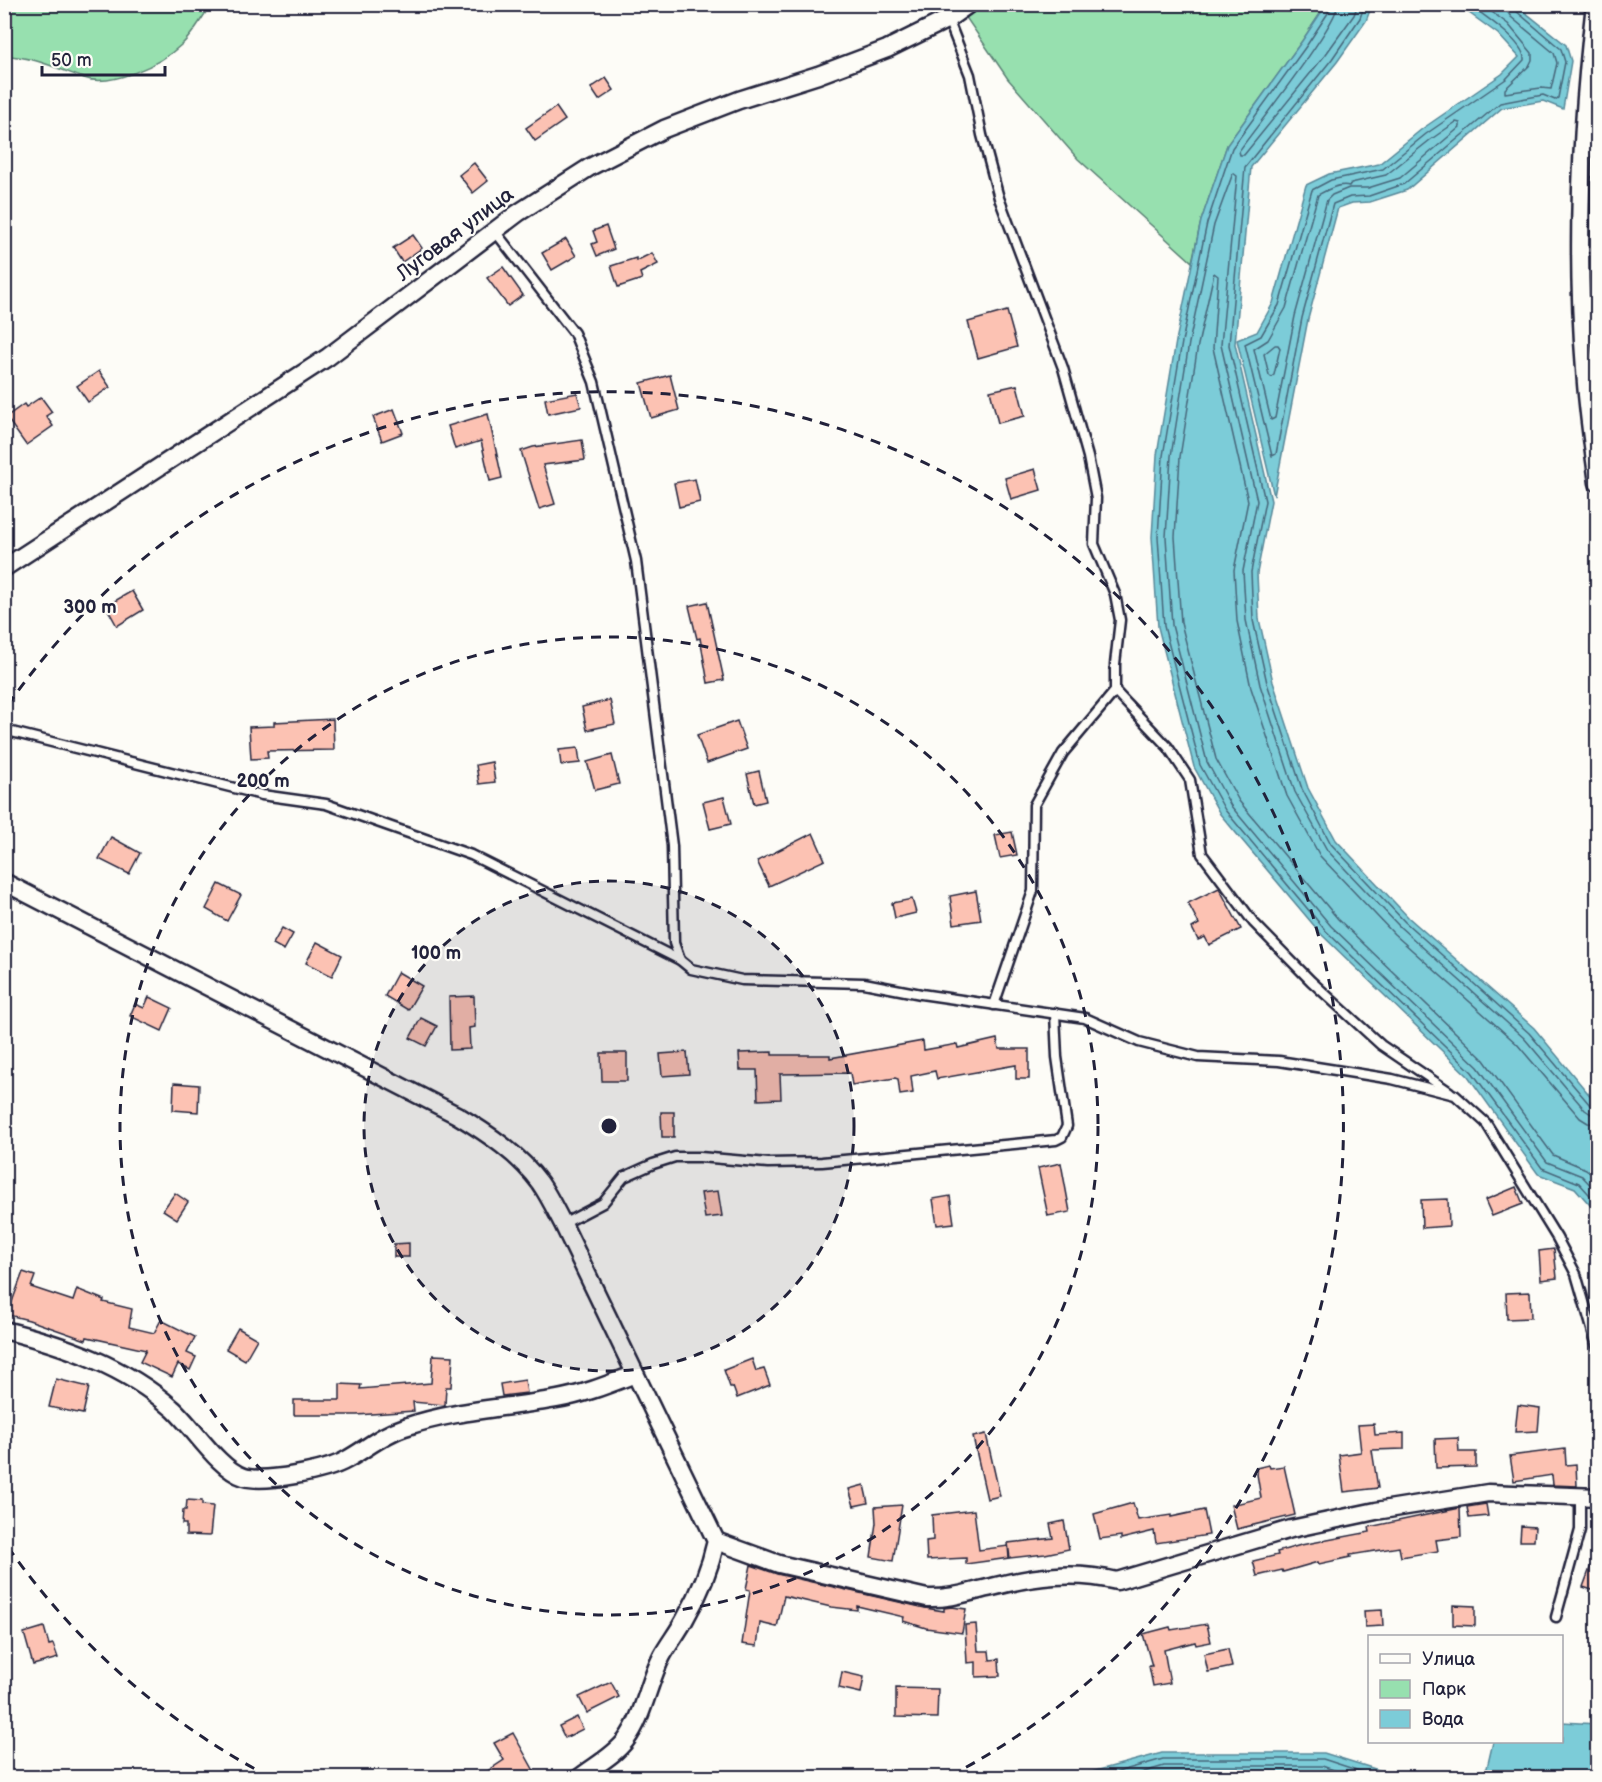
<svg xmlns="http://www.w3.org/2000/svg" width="1602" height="1782" viewBox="0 0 1602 1782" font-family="'Balsamiq Sans',sans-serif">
<rect width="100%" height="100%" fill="#fdfcf7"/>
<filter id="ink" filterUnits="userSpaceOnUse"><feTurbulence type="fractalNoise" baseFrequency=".0167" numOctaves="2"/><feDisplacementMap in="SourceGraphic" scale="12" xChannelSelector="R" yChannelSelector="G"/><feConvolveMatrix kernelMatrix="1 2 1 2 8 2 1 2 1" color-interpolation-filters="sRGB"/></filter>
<g filter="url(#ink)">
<!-- green -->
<g fill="#97e0af" stroke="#5c8175" stroke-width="1.5">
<path d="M976 4 1326 5 1302 41 1227 145 1201 221 1192 262 1078 159 1008 79 963 13Z"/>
<path d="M4 5 5 4 211 5C202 17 193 35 181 45 161 64 111 88 84 78 58 69 32 56 5 56Z"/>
</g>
<!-- water -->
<g fill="#7cccd8" stroke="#588899" stroke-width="1.5">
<path d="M1326 5H1372L1366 21 1337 62 1251 167 1235 344 1271 501 1257 573 1259 619 1273 682 1308 788 1336 840 1409 918 1534 1028 1597 1104V1213L1575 1188 1538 1174 1468 1076 1322 935 1220 814 1194 767 1158 627 1152 537 1157 455 1176 341 1201 221 1227 145 1302 41Z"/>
<path d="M1458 5H1516L1566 45 1571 61 1563 109 1543 101 1502 108 1407 190 1370 202 1352 203 1338 208 1308 319 1274 496 1237 340 1257 332 1273 303 1306 185 1329 174 1379 164 1422 129 1502 74 1519 57 1498 34Z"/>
<path d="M1562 1722 1597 1724V1777H1475L1487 1768 1493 1742H1562Z"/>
<path d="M1162 1753H1324L1401 1777H1073Z"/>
</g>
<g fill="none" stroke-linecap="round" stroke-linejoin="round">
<!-- shore -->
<g stroke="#46667a" stroke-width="1.5">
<path d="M1331 4 1330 10 1307 45 1232 148 1207 223 1182 342 1163 456 1158 537 1164 626 1200 765 1225 810 1326 931 1472 1072 1542 1168 1579 1183 1598 1204"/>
<path d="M1338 4C1337 25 1256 127 1239 151L1240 155H1244L1326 54 1354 15 1358 4"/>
<path d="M1365 4 1360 18 1332 59 1245 167 1229 345 1265 501 1251 572 1253 620 1267 683 1302 789 1331 844 1405 922 1529 1033 1590 1105 1598 1108"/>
<path d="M1468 4C1482 14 1526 43 1524 60L1506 79 1426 134 1383 169 1331 180 1312 190 1279 305 1261 336 1245 344 1272 456 1276 454 1302 318 1333 204 1350 197 1369 196 1404 184 1500 103 1543 95 1555 100 1558 98 1565 62 1561 49 1516 11 1514 4"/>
<path d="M1481 4 1508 24 1532 53V60L1529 66 1505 89V93L1541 88 1551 89 1557 63 1554 53 1511 17 1507 11 1506 4"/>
<path d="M1456 122 1460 123V127L1400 178 1368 188H1349L1332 195 1327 200 1295 316 1275 418 1271 420 1254 349 1268 340 1286 308 1318 195C1327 190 1339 183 1349 186L1351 183 1386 175 1430 140Z"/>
<path d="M1275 345H1278L1280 348 1274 375 1271 377 1269 375 1264 354Z"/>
<path d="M1598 1115 1591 1114 1585 1110 1524 1038 1400 927 1327 850 1295 792 1260 685 1246 620 1243 571 1257 501 1221 345 1237 176 1233 173 1214 225 1189 343 1171 456 1166 537 1172 625 1207 762 1231 806 1331 926 1478 1067 1547 1162 1582 1176 1598 1193"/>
<path d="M1598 1124 1588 1123 1580 1118 1517 1044 1394 934 1320 856 1287 796 1251 688 1237 621 1234 570 1248 501 1213 348 1218 276 1214 273 1198 345 1180 457 1175 537 1181 623 1216 759 1239 801 1338 919 1484 1060 1553 1155 1586 1169 1598 1180"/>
<path d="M1096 1778 1163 1759H1323L1381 1778"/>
<path d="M1124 1778 1164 1766H1322L1357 1778"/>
<path d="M1157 1778 1165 1775H1320L1328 1778"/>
</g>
</g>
<!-- building -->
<g fill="#fcc2b3" stroke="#22223b" stroke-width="1.5">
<path d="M606 78 614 90 599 100 591 88Z"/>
<path d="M556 107 565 120 535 141 526 128Z"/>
<path d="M474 163 488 181 473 193 459 175Z"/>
<path d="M606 226 614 249 597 256 592 244 597 242 593 231Z"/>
<path d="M413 235 422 248 402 262 393 248Z"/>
<path d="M566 239 576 256 552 270 542 253Z"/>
<path d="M652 253 658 264 640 273 642 279 618 287 611 266 636 258V261Z"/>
<path d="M503 267 523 295 508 306 487 278Z"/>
<path d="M1007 311 1017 347 978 358 968 322Z"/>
<path d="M99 371 110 387 88 402 77 386Z"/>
<path d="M670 375 679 410 651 418 641 383Z"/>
<path d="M1017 385 1025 416 998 423 990 391Z"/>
<path d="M577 393 581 407 548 414 545 399Z"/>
<path d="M41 397 52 412 46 416 53 426 26 445 6 417 24 404 26 407Z"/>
<path d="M394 409 403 433 382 441 373 417Z"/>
<path d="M488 414 502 478 490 481 481 441 455 449 448 426Z"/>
<path d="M582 440 585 460 543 465 555 504 539 509 521 451 533 447Z"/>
<path d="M1035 469 1041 490 1011 499 1005 478Z"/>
<path d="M695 479 700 502 679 507 674 483Z"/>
<path d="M132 591 143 610 117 626 106 606Z"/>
<path d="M707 602 724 680 708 683 700 638 697 639 689 606Z"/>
<path d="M610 700 615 724 587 730 582 707Z"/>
<path d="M333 719 334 750 267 751 268 758 251 759 249 727 274 726V722Z"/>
<path d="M737 721 747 749 707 763 697 735Z"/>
<path d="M578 748 580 763 561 765 559 750Z"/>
<path d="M612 755 619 784 595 790 587 762Z"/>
<path d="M492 762 495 782 479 784 476 765Z"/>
<path d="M759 771 766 801 754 804 747 774Z"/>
<path d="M724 797 731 824 710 829 703 802Z"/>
<path d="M1012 832 1017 855 1000 858 995 835Z"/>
<path d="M813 833 825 860 769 886 757 861Z"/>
<path d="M111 837 140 853 129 874 99 859Z"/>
<path d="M219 884 241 895 227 921 206 909Z"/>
<path d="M1219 888 1241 929 1209 945 1205 937 1198 940 1192 928 1199 924 1188 903Z"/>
<path d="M976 891 981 920 954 924 950 896Z"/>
<path d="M912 899 916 913 895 918 892 903Z"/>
<path d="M282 928 293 934 284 950 273 944Z"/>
<path d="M317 942 342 955 332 976 306 963Z"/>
<path d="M398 972 422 986 408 1010 385 996Z"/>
<path d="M474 996 475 1027 469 1028 470 1049 450 1050 449 997Z"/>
<path d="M149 997 172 1008 162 1031 130 1016 135 1004 144 1008Z"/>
<path d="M421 1018 437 1026 426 1046 410 1038Z"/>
<path d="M997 1039 999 1049H1029V1079H1016V1065L937 1079 935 1071 911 1076 913 1093 900 1095 898 1079 895 1078 852 1085 850 1073 780 1074 781 1099 758 1100 757 1070H740L739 1053 772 1052V1055H830V1058L923 1041 924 1050 957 1044 958 1048Z"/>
<path d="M687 1052 689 1074 662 1076 660 1054Z"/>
<path d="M601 1053H627V1081H602Z"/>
<path d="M174 1083 199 1085 198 1112 173 1110Z"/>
<path d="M661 1112H674V1137H662Z"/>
<path d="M1061 1163 1070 1212 1048 1216 1038 1168Z"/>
<path d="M1516 1187 1523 1204 1492 1216 1485 1200Z"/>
<path d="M718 1191 722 1216 705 1218 701 1193Z"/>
<path d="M175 1193 188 1202 177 1219 163 1210Z"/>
<path d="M950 1196 954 1223 937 1225 933 1199Z"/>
<path d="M1448 1199 1449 1226 1422 1228 1421 1200Z"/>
<path d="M409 1243V1257H394V1244Z"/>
<path d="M1554 1249 1557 1278 1541 1280 1539 1251Z"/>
<path d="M23 1272 35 1276 31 1287 73 1301 77 1289 104 1300 103 1302 132 1309 129 1327 154 1333 161 1320 195 1337 187 1353 196 1357 190 1370 178 1364 172 1377 140 1362 146 1350 87 1337 86 1340 29 1320 4 1314V1301L12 1302Z"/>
<path d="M1530 1292 1531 1318 1507 1319 1506 1293Z"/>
<path d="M238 1328 257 1339 245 1360 226 1349Z"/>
<path d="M433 1355 453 1356 451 1387H446L445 1405 413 1402 414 1411 357 1415H294V1400H340V1384L361 1385 360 1389 431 1383Z"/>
<path d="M752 1359 756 1371 764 1369 770 1385 737 1398 733 1387H730L724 1370Z"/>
<path d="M56 1379 89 1387 83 1414 49 1407Z"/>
<path d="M525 1380 527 1393 502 1396 500 1384Z"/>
<path d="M1518 1405 1540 1408 1538 1431 1515 1432Z"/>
<path d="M1374 1424 1375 1435 1404 1433V1449L1372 1450 1378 1488 1344 1492 1339 1455 1361 1452 1358 1425Z"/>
<path d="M986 1434 1000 1496 987 1499 973 1437Z"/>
<path d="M1458 1438 1459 1452H1476V1467L1436 1468 1435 1439Z"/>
<path d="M1565 1449 1566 1465 1576 1464 1577 1486 1553 1485 1552 1475 1514 1481 1510 1456Z"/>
<path d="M1269 1465 1270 1468 1284 1466 1295 1515 1237 1529 1231 1505 1261 1498 1256 1468Z"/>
<path d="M864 1485 868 1503 854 1506 849 1489Z"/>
<path d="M187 1500 202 1501V1505L213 1506 210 1536 186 1535V1524H182L183 1510H186Z"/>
<path d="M1133 1503 1138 1520 1171 1515V1517L1204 1510 1209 1535 1156 1543 1154 1531 1121 1539V1536L1100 1539 1094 1514Z"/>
<path d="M1486 1504 1488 1516 1469 1518 1467 1507Z"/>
<path d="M902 1505 893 1561 871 1557 876 1523 875 1507Z"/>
<path d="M1460 1508 1461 1537 1436 1540 1438 1551 1401 1557 1399 1547 1350 1555 1351 1557 1319 1564 1318 1562 1283 1572 1282 1570 1257 1576 1253 1561 1278 1555 1277 1552 1301 1545 1370 1532 1369 1527Z"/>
<path d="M974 1510 979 1550 1008 1546 1009 1558 966 1564V1558L927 1560 926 1541 933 1540 932 1515Z"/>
<path d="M1064 1521 1069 1549 1045 1554 1010 1558 1008 1543 1053 1538 1050 1524Z"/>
<path d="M1521 1526 1535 1527 1534 1541H1520Z"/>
<path d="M1596 1552H1598V1592L1583 1587Z"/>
<path d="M751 1565 777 1574 925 1608 944 1611V1608L952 1607 966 1609 962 1633 926 1628 903 1621 904 1617 857 1606V1610L831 1607 784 1596 777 1627 760 1623 757 1646 742 1644 750 1590 746 1589Z"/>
<path d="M1453 1605 1475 1606V1626L1453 1625Z"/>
<path d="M1382 1610 1383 1626 1365 1627 1364 1611Z"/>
<path d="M976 1624 978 1651H989L990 1660 999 1659 1000 1676 976 1677V1662L967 1663 965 1625Z"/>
<path d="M1207 1624 1211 1642 1196 1645 1195 1642 1164 1650 1170 1683 1153 1686 1149 1666H1152L1143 1634 1170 1627 1171 1630Z"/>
<path d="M44 1627 49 1645 53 1644 58 1658 33 1665 24 1633Z"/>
<path d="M1228 1649 1232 1667 1208 1672 1204 1654Z"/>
<path d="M842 1672 864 1677 861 1693 839 1688Z"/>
<path d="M611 1682 619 1697 587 1713 579 1697Z"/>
<path d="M896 1688 938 1689 937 1718 896 1717Z"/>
<path d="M577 1717 583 1729 565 1738 559 1726Z"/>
<path d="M513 1733 538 1778H477L504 1760 494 1743Z"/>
</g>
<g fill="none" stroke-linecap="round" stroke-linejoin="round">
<!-- service casing -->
<g stroke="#22223b" stroke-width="13">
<g id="service">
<path d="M948 19 970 75 982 135 999 198 1063 368 1088 457 1096 498 1094 544 1115 594 1120 620 1115 664V691L1168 747 1190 780 1202 854 1254 923 1311 981 1381 1045 1450 1092"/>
<path d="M494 230 574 333 594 382 636 561 672 846 674 943 680 960"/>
<path d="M1582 307H1598"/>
<path d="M4 730 262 795 326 804 471 855 680 960 691 969 742 980 864 983 921 994 1085 1018 1139 1042 1198 1057 1279 1061 1392 1079 1455 1095 1486 1123 1557 1238 1576 1274 1598 1350"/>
<path d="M994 1005 1033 891 1034 805 1063 753 1115 691"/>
<path d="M563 1224 603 1203 624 1177 653 1164 675 1157H700L768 1163 822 1162 1056 1140 1062 1137 1067 1126 1057 1057 1055 1013"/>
<path d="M1556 1617 1580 1530V1496"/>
</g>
</g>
<!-- minor casing -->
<g stroke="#22223b" stroke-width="21">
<g id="minor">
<path d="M1595 4C1581 125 1575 248 1585 369 1587 407 1593 445 1598 483"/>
<path d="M4 568 328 357 518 213 590 167 664 129 739 100 818 75 887 49 948 19 969 4"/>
<path d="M4 882 457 1115C487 1133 520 1155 540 1183 549 1196 556 1211 563 1224L716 1541C710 1568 700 1593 686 1617 679 1631 669 1643 662 1656 648 1683 644 1716 626 1740 614 1756 594 1766 579 1778"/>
<path d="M4 1330C64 1345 125 1366 172 1408 192 1425 219 1470 244 1477 265 1483 327 1471 346 1460 366 1449 383 1434 405 1427 454 1410 507 1408 557 1399 585 1394 609 1384 635 1374"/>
<path d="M716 1541 779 1564 927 1598C951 1599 969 1592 992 1587 1034 1576 1074 1571 1117 1581L1291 1529 1376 1511 1488 1493 1598 1497"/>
</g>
</g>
<!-- service -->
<use href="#service" stroke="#fdfcf7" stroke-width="8"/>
<!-- minor -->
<use href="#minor" stroke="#fdfcf7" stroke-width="16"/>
</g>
</g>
<!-- distance rings -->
<circle cx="609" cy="1126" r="245" fill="#22223b" fill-opacity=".12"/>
<g fill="none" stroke="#22223b" stroke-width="3" stroke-dasharray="10 8">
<circle cx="609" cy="1126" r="245"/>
<circle cx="609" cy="1126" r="489"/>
<path d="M270 1777A734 734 0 0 1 8 1547M8 705A734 734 0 1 1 948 1777"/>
</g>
<g text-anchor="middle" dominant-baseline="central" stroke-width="4.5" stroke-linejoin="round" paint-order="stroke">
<!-- street labels -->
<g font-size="21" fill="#22223b" stroke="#fdfcf7">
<text transform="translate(455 234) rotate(-37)">Луговая улица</text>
</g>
</g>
<circle cx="609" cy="1126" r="9" fill="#22223b" stroke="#fdfcf7" stroke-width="3"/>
<g font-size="18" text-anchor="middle" font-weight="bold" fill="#22223b" stroke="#fdfcf7" stroke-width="4.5" stroke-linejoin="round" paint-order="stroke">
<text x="90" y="613">300 m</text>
<text x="263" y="787">200 m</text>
<text x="436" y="959">100 m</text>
</g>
<!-- margin -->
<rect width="1602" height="1782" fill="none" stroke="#fdfcf7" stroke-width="24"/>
<rect x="12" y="12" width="1578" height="1758" fill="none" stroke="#22223b" stroke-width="2" filter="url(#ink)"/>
<!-- legend -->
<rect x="1368" y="1635" width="195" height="108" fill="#fdfcf7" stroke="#a5a5ac" stroke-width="1.5"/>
<rect x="1380" y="1654" width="30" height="9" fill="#fdfcf7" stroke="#a5a5ac" stroke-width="1.5"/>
<text x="1422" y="1665" font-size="18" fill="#22223b">Улица</text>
<rect x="1380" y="1680" width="30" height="18" fill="#97e0af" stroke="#a5a5ac" stroke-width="1.5"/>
<text x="1422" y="1695" font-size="18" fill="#22223b">Парк</text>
<rect x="1380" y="1710" width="30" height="18" fill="#7cccd8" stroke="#a5a5ac" stroke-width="1.5"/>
<text x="1422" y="1725" font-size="18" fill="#22223b">Вода</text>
<!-- scale -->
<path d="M42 66v9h123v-9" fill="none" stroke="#22223b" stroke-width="3"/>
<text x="51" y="66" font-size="18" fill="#22223b" stroke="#fdfcf7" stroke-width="4.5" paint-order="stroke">50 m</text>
</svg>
